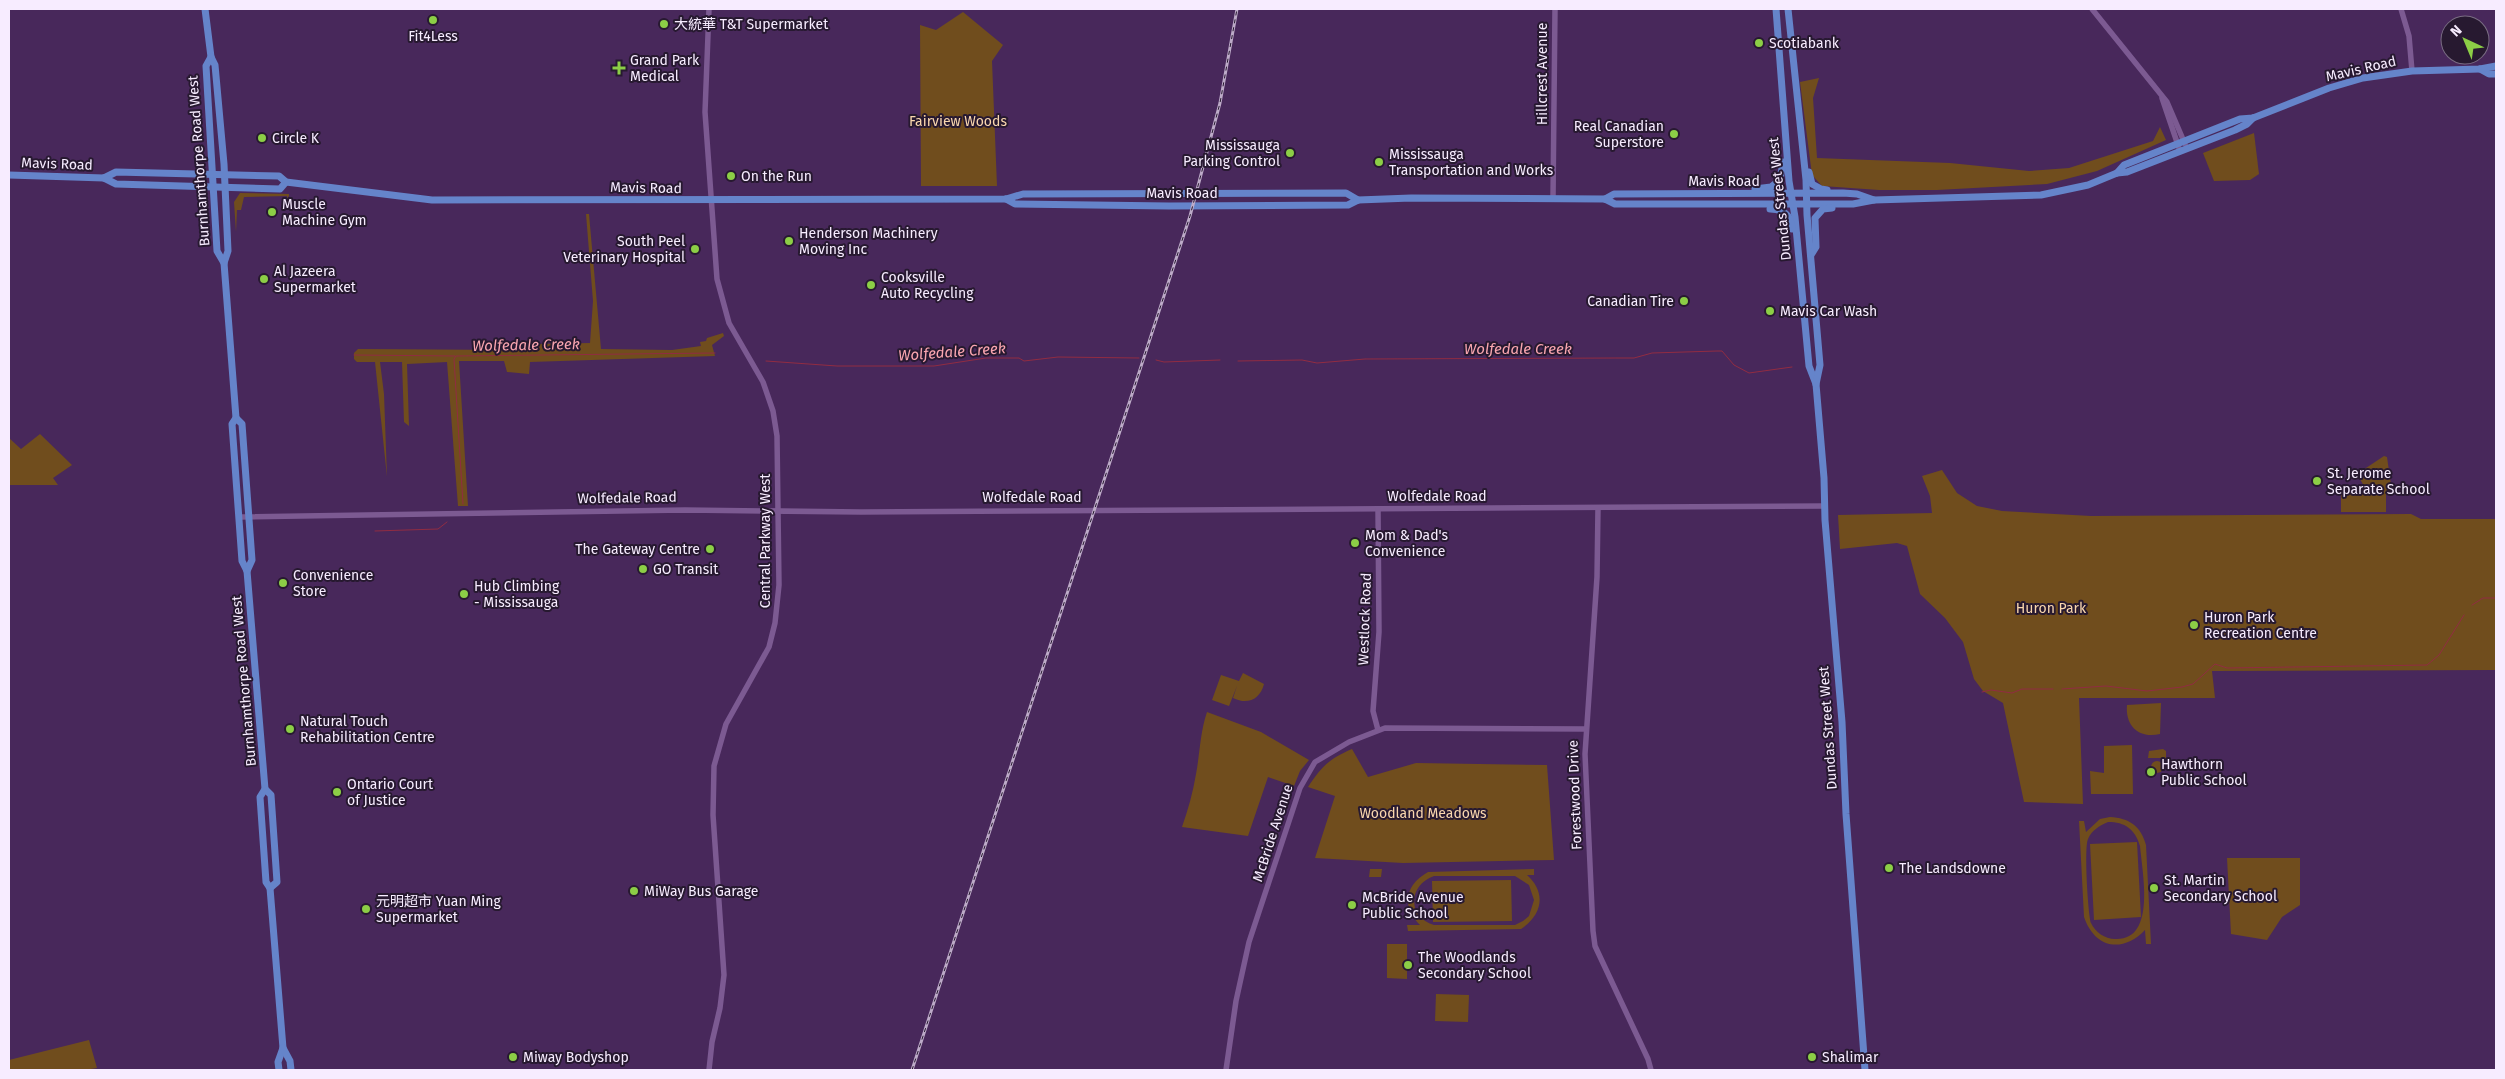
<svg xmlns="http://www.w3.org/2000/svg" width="2505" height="1079" viewBox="0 0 2505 1079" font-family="'Fira Sans','Noto Sans SC',sans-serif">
<rect width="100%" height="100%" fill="#48285b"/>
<!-- green -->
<g fill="#704d1d" fill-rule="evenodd">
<path d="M963 12 1003 45 992 61 997 186H921L920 25 936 30Z"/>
<path d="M1819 78 1813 98 1817 158 1950 163 2029 171 2069 168 2153 141 2160 127 2166 140 2097 171 2047 184 1937 190H1879L1822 186 1812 175 1800 82Z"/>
<path d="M2254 133 2259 174 2250 180 2214 181 2203 153Z"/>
<path d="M240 193 289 194V196L287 198V196L244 197 241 210H237L236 232 234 202Z"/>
<path d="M586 214H589L601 349 672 350 701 346 700 342 706 341 707 338 723 333 724 336 712 345 715 356 530 362 529 374 507 372 504 361H459L468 506H458L447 362 407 364 409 426 404 422 402 362H380L384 394 387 477 375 362H357L354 359V353L358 349 529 350 535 344 590 343 593 301Z"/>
<path d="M40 434 72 465 53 478 58 485H9V438L21 449Z"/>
<path d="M2384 456 2387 457 2392 492 2386 493V512H2341V486H2364L2357 474Z"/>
<path d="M1942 470 1957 493 1977 506 2002 511 2091 516 2411 514 2421 519H2496V670L2212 671 2215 698H2079L2083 804 2024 802 2003 703 1983 691 1974 679 1963 642 1945 618 1920 594 1907 546 1897 543 1840 549 1838 515 1932 513 1930 496 1922 476Z"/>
<path d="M1243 673 1264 684C1260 700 1247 705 1233 698L1237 686 1229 706 1212 700 1221 675 1239 681Z"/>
<path d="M2161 703 2160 734C2139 739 2125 726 2127 705Z"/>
<path d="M1207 712 1261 732 1309 760 1300 771 1294 786 1268 777 1248 836 1182 827C1188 810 1193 792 1196 774 1200 753 1200 733 1207 712Z"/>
<path d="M2132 745 2133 794H2091L2090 771 2104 773V746Z"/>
<path d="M1352 749 1368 777 1416 763 1547 765 1554 860 1403 863 1315 858 1335 796 1308 787C1322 766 1329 759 1352 749Z"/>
<path d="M2163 749 2166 751V758H2148L2149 751Z"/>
<circle cx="2157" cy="767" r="6"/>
<path d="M2110 817C2129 818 2141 826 2146 845L2151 944H2146L2145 930C2123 953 2095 949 2084 917L2079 821H2084L2086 832 2100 819ZM2108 822C2125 822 2135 829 2140 846 2142 872 2157 941 2115 939 2105 939 2095 932 2091 923 2088 913 2084 847 2088 839 2092 830 2099 826 2108 822Z"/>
<path d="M2137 842 2141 917 2094 920 2090 844Z"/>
<path d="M2227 858H2300V905L2282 917 2267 940 2231 934Z"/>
<path d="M1370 869H1382L1381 877H1369Z"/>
<path d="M1534 869V875H1527C1547 893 1542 915 1521 929L1408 931 1407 925H1420C1401 906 1405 885 1428 872ZM1434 876H1515L1529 885 1534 900 1529 916 1523 921 1515 925H1434C1407 917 1408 885 1434 876Z"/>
<path d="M1511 880 1512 921 1433 922 1432 881Z"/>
<path d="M1387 944H1407V979L1387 978Z"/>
<path d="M1436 994 1469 995 1468 1022 1435 1021Z"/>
<path d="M89 1040 97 1068 85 1070H9V1060Z"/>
</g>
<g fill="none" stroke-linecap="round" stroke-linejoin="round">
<!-- stream -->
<g stroke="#912c42" stroke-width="1">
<path d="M354 355 455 356"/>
<path d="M1156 360 1164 362 1220 360"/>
<path d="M766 361 837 366H934L986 358H1019L1024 361 1058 357 1139 358"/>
<path d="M1238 361 1302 360 1317 363 1365 359 1617 358H1634L1652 353 1717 351H1722L1734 365 1749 373 1792 367"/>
<path d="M463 504 454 359 456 356 715 353"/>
<path d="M375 531 438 529 447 522"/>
<path d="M2472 605 2483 598H2496"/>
<path d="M2062 689 2106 686 2147 691 2182 687 2193 684 2215 664 2227 668 2427 665 2439 655 2464 615"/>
<path d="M1982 692 1991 690 2012 693 2022 689H2053"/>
</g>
<!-- minor -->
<g stroke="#7c5a92" stroke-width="5.5">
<path d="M2092 9 2167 102 2185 144"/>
<path d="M2401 9 2409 36 2412 71"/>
<path d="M2162 98 2180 151"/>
<path d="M1553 198 1555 9"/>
<path d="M1598 508 1597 577 1585 754 1593 931 1595 946 1648 1059 1651 1070"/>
<path d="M239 517 685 510 861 512 1825 506"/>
<path d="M1378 730 1373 711 1379 632 1378 509"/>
<path d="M709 1070 712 1042 720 1008 724 975 713 815 714 766 726 724 769 647 775 623 779 585 777 436 773 411 763 382 729 323 717 279 705 112 709 9"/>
<path d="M1226 1070 1236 1001 1249 942 1300 788 1315 762 1349 742 1385 728 1586 729"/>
</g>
<!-- major -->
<g stroke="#6584ca" stroke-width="7">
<path d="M205 9 211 57 215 65 224 164 228 251 224 263 236 418 232 424 242 561 247 571 265 789 271 795 277 882 270 888"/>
<path d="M1776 9 1789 181 1795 217 1809 366 1816 384 1824 478 1825 520 1842 722 1846 814 1865 1070"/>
<path d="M1788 9 1806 180 1807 215 1820 365 1816 384"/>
<path d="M211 57 206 66 217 251 224 263"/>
<path d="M2480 69 2489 74H2496"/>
<path d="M1809 172 1812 184 1821 189 1827 190"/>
<path d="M2117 173 2124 165 2240 119 2253 118 2329 88 2363 78 2412 71 2480 69 2496 66"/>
<path d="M9 175 104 178 116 172 279 176 286 182 432 200 1006 199 1023 194 1346 193 1358 200"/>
<path d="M104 178 116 184 280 189 286 182"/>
<path d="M1755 189 1771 187 1780 180 1783 162"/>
<path d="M1006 199 1015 204 1169 206 1348 205 1358 200 1411 198 1605 199 1615 204H1853L1874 200 2041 195 2088 185 2117 173 2127 172 2235 130 2247 124 2253 118"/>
<path d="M1605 199 1614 194 1843 193 1857 194 1874 200"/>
<path d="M1770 209C1784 209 1791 215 1792 229"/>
<path d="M1811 255 1816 247 1815 218 1823 209 1832 208"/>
<path d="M236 418 242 424 252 560 247 571"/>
<path d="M265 789 260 797 266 882 270 888 283 1048 278 1062 279 1070"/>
<path d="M283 1048 290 1061 291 1070"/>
</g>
<!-- rail casing -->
<g stroke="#bdabc8" stroke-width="3">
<path id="rail" d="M912 1070 1190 216 1220 103 1237 9"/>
</g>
<!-- rail -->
<use href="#rail" stroke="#271930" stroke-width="1" stroke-dasharray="4" stroke-linecap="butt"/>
</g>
<!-- markers -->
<g fill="#8cce46" stroke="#271930" stroke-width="2">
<circle cx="433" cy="20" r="5"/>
<circle cx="664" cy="24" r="5"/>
<circle cx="1759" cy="43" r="5"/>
<path d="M616.5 60.5h5v5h5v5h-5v5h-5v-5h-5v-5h5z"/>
<circle cx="1674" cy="134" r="5"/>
<circle cx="262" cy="138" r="5"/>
<circle cx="1290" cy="153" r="5"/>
<circle cx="1379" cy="162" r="5"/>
<circle cx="731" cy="176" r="5"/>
<circle cx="272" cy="212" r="5"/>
<circle cx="789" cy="241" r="5"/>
<circle cx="695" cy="249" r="5"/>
<circle cx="264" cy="279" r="5"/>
<circle cx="871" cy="285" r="5"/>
<circle cx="1684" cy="301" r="5"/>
<circle cx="1770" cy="311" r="5"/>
<circle cx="2317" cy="481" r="5"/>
<circle cx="1355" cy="543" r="5"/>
<circle cx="710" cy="549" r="5"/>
<circle cx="643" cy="569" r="5"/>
<circle cx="283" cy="583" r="5"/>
<circle cx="464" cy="594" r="5"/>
<circle cx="2194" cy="625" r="5"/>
<circle cx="290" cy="729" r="5"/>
<circle cx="2151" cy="772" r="5"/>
<circle cx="337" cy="792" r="5"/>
<circle cx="1889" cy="868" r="5"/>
<circle cx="2154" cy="888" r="5"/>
<circle cx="634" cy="891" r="5"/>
<circle cx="1352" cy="905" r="5"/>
<circle cx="366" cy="909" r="5"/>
<circle cx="1408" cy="965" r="5"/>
<circle cx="513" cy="1057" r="5"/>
<circle cx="1812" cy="1057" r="5"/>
</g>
<g text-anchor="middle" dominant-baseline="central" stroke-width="4" stroke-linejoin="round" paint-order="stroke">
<!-- poi labels -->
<g font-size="14" fill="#f7ecff" stroke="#271930" text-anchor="start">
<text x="674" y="24">大統華 T&amp;T Supermarket</text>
<text x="433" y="36" text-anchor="middle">Fit4Less</text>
<text x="1769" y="43">Scotiabank</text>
<text x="630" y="60">Grand Park<tspan x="630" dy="16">Medical</tspan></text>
<text x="1664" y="126" text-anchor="end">Real Canadian<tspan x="1664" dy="16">Superstore</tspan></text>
<text x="272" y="138">Circle K</text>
<text x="1280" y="145" text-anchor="end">Mississauga<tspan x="1280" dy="16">Parking Control</tspan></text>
<text x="1389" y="154">Mississauga<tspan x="1389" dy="16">Transportation and Works</tspan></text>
<text x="741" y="176">On the Run</text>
<text x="282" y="204">Muscle<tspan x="282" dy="16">Machine Gym</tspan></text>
<text x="799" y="233">Henderson Machinery<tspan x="799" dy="16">Moving Inc</tspan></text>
<text x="685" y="241" text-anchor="end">South Peel<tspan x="685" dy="16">Veterinary Hospital</tspan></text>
<text x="274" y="271">Al Jazeera<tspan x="274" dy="16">Supermarket</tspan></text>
<text x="881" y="277">Cooksville<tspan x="881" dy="16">Auto Recycling</tspan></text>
<text x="1674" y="301" text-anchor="end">Canadian Tire</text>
<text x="1780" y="311">Mavis Car Wash</text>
<text x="2327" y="473">St. Jerome<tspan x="2327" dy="16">Separate School</tspan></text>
<text x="1365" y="535">Mom &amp; Dad's<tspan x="1365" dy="16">Convenience</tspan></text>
<text x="700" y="549" text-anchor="end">The Gateway Centre</text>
<text x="653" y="569">GO Transit</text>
<text x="293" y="575">Convenience<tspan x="293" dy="16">Store</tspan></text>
<text x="474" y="586">Hub Climbing<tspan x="474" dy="16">- Mississauga</tspan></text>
<text x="2204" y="617">Huron Park<tspan x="2204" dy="16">Recreation Centre</tspan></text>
<text x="300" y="721">Natural Touch<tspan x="300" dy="16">Rehabilitation Centre</tspan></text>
<text x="2161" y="764">Hawthorn<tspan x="2161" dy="16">Public School</tspan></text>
<text x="347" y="784">Ontario Court<tspan x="347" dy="16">of Justice</tspan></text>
<text x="1899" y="868">The Landsdowne</text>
<text x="2164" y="880">St. Martin<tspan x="2164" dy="16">Secondary School</tspan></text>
<text x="644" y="891">MiWay Bus Garage</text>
<text x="1362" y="897">McBride Avenue<tspan x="1362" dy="16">Public School</tspan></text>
<text x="376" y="901">元明超市 Yuan Ming<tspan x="376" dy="16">Supermarket</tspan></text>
<text x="1418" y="957">The Woodlands<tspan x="1418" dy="16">Secondary School</tspan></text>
<text x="523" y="1057">Miway Bodyshop</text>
<text x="1822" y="1057">Shalimar</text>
</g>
<!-- street labels -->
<g font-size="14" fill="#f7ecff" stroke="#271930">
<text transform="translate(2361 69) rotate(-13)">Mavis Road</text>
<text transform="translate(1542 74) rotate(-90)">Hillcrest Avenue</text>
<text transform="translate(199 161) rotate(-94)">Burnhamthorpe Road West</text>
<text transform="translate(57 164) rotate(2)">Mavis Road</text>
<text x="1724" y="181">Mavis Road</text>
<text transform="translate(646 188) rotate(1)">Mavis Road</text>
<text x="1182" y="193">Mavis Road</text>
<text transform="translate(1780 199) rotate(-96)">Dundas Street West</text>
<text x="1437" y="496">Wolfedale Road</text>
<text x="1032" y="497">Wolfedale Road</text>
<text transform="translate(627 498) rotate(-1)">Wolfedale Road</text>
<text transform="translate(765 541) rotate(-90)">Central Parkway West</text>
<text transform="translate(1365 619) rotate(-88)">Westlock Road</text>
<text transform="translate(244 681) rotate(-95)">Burnhamthorpe Road West</text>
<text transform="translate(1828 728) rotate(-94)">Dundas Street West</text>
<text transform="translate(1575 795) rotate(-92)">Forestwood Drive</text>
<text transform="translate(1273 833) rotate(-72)">McBride Avenue</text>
</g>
<!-- park labels -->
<g font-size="14" fill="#fad7ae" stroke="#271930">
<text x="958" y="121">Fairview Woods</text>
<text x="2051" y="608">Huron Park</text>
<text x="1423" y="813">Woodland Meadows</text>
</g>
<!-- water labels -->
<g font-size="15" font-style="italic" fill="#faa6b0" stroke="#271930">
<text transform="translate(526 345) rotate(-1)">Wolfedale Creek</text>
<text x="1518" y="349">Wolfedale Creek</text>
<text transform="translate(952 352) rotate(-4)">Wolfedale Creek</text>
</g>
</g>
<!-- border -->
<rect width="2505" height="1079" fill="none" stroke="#f7ecff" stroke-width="20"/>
<!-- north arrow -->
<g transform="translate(2465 40) rotate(316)"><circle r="24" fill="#271930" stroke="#7a6d83"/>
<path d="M0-4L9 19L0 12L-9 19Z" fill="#8cce46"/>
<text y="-8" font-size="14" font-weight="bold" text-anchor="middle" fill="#f7ecff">N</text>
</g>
</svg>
